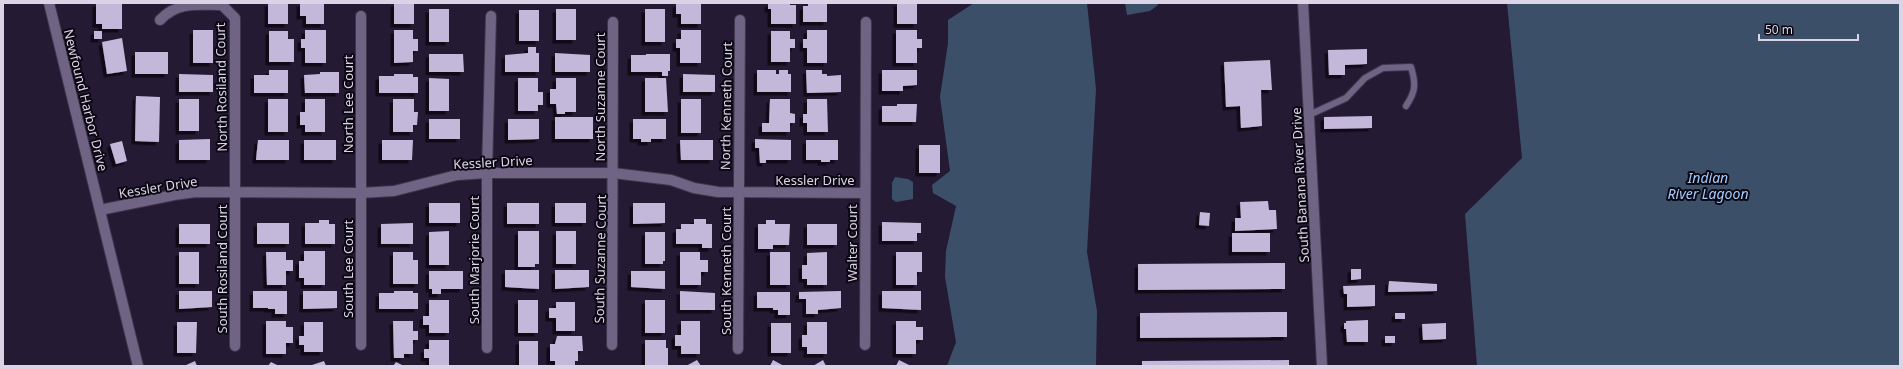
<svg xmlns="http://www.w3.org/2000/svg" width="1903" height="369" viewBox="0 0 1903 369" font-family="'Noto Sans',sans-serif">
<defs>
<filter id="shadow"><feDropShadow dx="-3.5" dy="3.5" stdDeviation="0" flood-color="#0009"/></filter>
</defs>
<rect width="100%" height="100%" fill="#251a34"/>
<!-- water -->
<g fill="#3b4f68">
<path d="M974 3H1087L1096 89 1087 252 1097 311 1096 366H947L956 342 945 277 946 251 956 206 933 193 932 185 950 171 940 97 948 43V20Z"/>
<path d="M1125 3H1157L1158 5 1150 11 1127 15Z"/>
<path d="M1507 3H1900V366H1477L1465 214 1522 158Z"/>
<path d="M895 177 908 179 913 182V199L896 202 892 199V183Z"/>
</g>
<!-- building -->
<g fill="#c4b8da" filter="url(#shadow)">
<path d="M96 3H122V29H102V24H96Z"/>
<rect x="268" y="3" width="20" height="21"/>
<path d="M300 3H324V24H306V16H300Z"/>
<rect x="394" y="3" width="20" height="21"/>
<path d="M681 3H701V24H681V14H676V4Z"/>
<path d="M771 3H790V5H796V24H771V9H768V4Z"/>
<path d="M808 3H827V22H803V6H808Z"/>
<rect x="897" y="3" width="20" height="21"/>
<rect x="429" y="9" width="20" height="33"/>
<rect x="556" y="9" width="20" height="31"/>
<rect x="645" y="9" width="20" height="33"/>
<rect x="519" y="10" width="20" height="31"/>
<rect x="193" y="30" width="20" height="33"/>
<path d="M305 30H326V63H305V48H301V39H305Z"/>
<path d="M394 30H413V39H418V51H413V62L394 63Z"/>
<path d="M681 30H701V63H680V48H676V39H681Z"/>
<path d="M807 30H827V63H807V48H803V39H807Z"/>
<path d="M896 30H917V39H922V48H917V63H896Z"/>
<rect x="94" y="31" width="8" height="8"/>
<path d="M269 31H288V39H294V62H269Z"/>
<path d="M771 31H790V39H795V48H790V62H771Z"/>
<path d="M122 38 127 71 107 74 102 42Z"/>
<path d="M528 47H536V53H539V72H505V55L528 53Z"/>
<path d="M1367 49V64L1345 65V75H1329L1328 50Z"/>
<rect x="135" y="52" width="33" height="22"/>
<path d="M555 53 590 55V72H555Z"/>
<path d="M429 54H463L464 72H429Z"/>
<path d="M646 54H670V71H668V76H662V72H631V55H646Z"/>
<path d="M1270 60 1272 90H1261L1262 126 1241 128 1240 106 1226 107 1224 62Z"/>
<path d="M269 70H288V93H254V75H269Z"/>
<path d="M757 70H776V74H779V70H788V74H791V92H757Z"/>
<path d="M806 70H822V74H827V76L841 75V92L807 93Z"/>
<path d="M882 70H917V85L903 86V91H882Z"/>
<path d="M320 72H339V93H305L304 75 320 74Z"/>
<path d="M179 74 213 75V92H179Z"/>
<path d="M394 74H413V77H418V93H379V76H394Z"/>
<path d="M683 74 715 75V92H683Z"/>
<path d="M429 78 449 79V111H429Z"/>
<path d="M518 78H538V92H543V105H538V111H518Z"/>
<path d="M556 78H576V112H565V114H557L556 104H550V89H556Z"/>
<path d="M645 78H666L668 112H645Z"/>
<path d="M136 96 160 97 159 142 135 141Z"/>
<rect x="179" y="99" width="20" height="32"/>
<rect x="268" y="99" width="20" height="33"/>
<path d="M305 99H325V132H305V125H300V112H305Z"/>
<path d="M393 99H414V112H418L417 125H413V132H393Z"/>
<rect x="681" y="99" width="20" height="34"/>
<path d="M770 99H790V113L795 114V123H790V132H762V123H769Z"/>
<path d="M807 99H827L828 132H807V123H803V114H807Z"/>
<path d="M897 104H917L916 122H882V106H897Z"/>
<path d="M1372 116V128L1324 129V117Z"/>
<rect x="555" y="117" width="38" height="22"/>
<rect x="429" y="119" width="31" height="20"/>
<path d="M508 119H539V139L508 140Z"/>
<path d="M633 119H666V139H651V142H641V139H633Z"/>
<path d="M210 139V160H179V140Z"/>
<path d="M755 139 791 140V160H766V163H760L759 148H755Z"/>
<path d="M258 140H289V160H256Z"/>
<rect x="304" y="140" width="32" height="20"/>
<path d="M382 140H413L412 160H382Z"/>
<path d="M680 140H713V160H681Z"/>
<path d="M806 140H838V160H830V162H821V160H806Z"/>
<path d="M122 141 127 161 116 164 110 144Z"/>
<rect x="919" y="145" width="21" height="28"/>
<path d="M1268 201 1269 210H1276L1277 229 1235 231V218H1241L1240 202Z"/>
<rect x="429" y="203" width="31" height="20"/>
<rect x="507" y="203" width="32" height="21"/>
<rect x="555" y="203" width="31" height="20"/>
<path d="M633 203H665V223L633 224Z"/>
<path d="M1200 212 1210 213 1209 226 1199 225Z"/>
<path d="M694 219H706V224H712V248H702V244H676V229H681V224H694Z"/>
<path d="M319 220H329V224H335V244H305V223H319Z"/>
<path d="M766 220H775V224H790L789 245H773V249H758V224H766Z"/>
<path d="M882 222 921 223V233H917V241H882Z"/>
<rect x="257" y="223" width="32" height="21"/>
<path d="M413 223V244H381V224Z"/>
<rect x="179" y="224" width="31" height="20"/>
<rect x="807" y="224" width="30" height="21"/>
<path d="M449 231V265H429V232Z"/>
<path d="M518 231H539V264H535V267H518Z"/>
<rect x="556" y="231" width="20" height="33"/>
<path d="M645 232H665V261H663V264H645Z"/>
<rect x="1232" y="233" width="38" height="19"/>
<path d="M304 251H325V285H304V278H299V261H304Z"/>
<rect x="179" y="252" width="20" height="32"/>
<path d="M266 252H286V260H293V271H286V285H267Z"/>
<path d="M393 252H413V260H418V284H393Z"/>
<path d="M680 252H700V260H708V272H701V285H680Z"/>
<rect x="770" y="252" width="20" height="33"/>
<path d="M827 252V285H807V279H802V265H807V253Z"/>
<path d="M896 252H922V272H917V285H896Z"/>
<path d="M1285 263V289L1138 290V264Z"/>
<path d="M1351 269H1361V279L1351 280Z"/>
<path d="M505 270H539V289L505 287Z"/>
<path d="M555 270H589V287L555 289Z"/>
<path d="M429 271H463V289H441V294H432V289H429Z"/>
<path d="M631 271H665V289L631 287Z"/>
<path d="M1389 281 1437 284V291L1388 292Z"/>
<path d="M1375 285V306L1347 307V294H1344L1343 286Z"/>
<path d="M179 291H212V307L179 309Z"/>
<path d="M253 291H287V314H275V309H268V308H253Z"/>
<path d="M303 291H337V308L303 309Z"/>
<path d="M394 291H413V293H418V309H379V293H394Z"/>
<path d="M680 291 715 293V310H680Z"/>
<path d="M841 291V308L818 310V314H806V299H799V292Z"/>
<path d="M882 291H921V310L882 308Z"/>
<path d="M757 292H790V315H778V310H773V308H757Z"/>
<path d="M429 300H449V333H429V325H423V316H429Z"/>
<rect x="518" y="300" width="20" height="33"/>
<rect x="645" y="300" width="20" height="33"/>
<path d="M556 302H575V331H556V318H549V308H556Z"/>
<path d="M1287 312V337L1140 338V313Z"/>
<rect x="1395" y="313" width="10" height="6"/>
<path d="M1368 320V342H1347L1346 329H1344V323H1346V321Z"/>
<path d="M266 321H286V327H293V343H286V354H266Z"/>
<path d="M393 321H413V331H418V340H413V354H404V358H394Z"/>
<path d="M681 321H700V354H681V346H675V335H681Z"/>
<path d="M896 321H916V327H923V340H916V354H896Z"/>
<path d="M177 322H197L196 353H177Z"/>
<path d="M304 322H323V352H304V345H299V336H304Z"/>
<path d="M807 322H827V354H807V347H802V335H807Z"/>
<rect x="771" y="323" width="20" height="30"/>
<path d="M1446 323V339L1423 340 1422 324Z"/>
<path d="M557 336H582L583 351H578V361H575V366H555V361H550V344H555Z"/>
<rect x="1385" y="336" width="10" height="7"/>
<path d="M429 340H449V366H429V358H424V349H429Z"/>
<path d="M645 340H666V348H668V366H645Z"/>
<rect x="519" y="341" width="19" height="25"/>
<path d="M697 360 701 366H686Z"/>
<path d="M773 360 784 366H770Z"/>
<path d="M823 360 826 366H813Z"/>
<path d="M899 360 911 366H896Z"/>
<path d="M1289 360V366H1142V361Z"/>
<path d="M195 361 197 366H184Z"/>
<path d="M324 361 326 366H309Z"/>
<path d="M271 362 279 366H268Z"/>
<path d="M396 362 404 366H393Z"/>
</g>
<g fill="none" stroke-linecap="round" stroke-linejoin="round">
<!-- lane casing -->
<g stroke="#3f364c" stroke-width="8">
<path id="lane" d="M1309 115 1346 98 1365 78 1383 68 1411 67C1416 84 1416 91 1406 106"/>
</g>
<!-- street casing -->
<g stroke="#3f364c" stroke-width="12">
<g id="street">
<path d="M49 3 138 366"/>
<path d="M1303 3 1322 366"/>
<path d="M361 16V345"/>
<path d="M160 20C178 1 198 5 222 5L235 18V346"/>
<path d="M100 210 174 195 196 192 360 193 394 191 457 175 487 173H613L671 180 694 188 718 192 864 193"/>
<path d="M612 345 613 22"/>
<path d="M865 345 866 22"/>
<path d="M487 348V173L491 16"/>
<path d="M738 349 740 20"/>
</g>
</g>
<!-- lane -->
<use href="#lane" stroke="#6f6483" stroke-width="6"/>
<!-- street -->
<use href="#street" stroke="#6f6483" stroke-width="10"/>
</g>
<g text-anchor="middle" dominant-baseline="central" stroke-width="4" stroke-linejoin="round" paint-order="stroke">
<!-- street labels -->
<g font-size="13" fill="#dbd4e6" stroke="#0c0813">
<text transform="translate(221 87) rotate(-91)">North Rosiland Court</text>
<text transform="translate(600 97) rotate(-90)">North Suzanne Court</text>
<text transform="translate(86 100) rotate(76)">Newfound Harbor Drive</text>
<text transform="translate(348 104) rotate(-90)">North Lee Court</text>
<text transform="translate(726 106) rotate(-89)">North Kenneth Court</text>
<text transform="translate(493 162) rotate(-3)">Kessler Drive</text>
<text x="815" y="180">Kessler Drive</text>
<text transform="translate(1300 185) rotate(-93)">South Banana River Drive</text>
<text transform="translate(158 187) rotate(-9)">Kessler Drive</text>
<text transform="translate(852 243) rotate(-90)">Walter Court</text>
<text transform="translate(600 259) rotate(-89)">South Suzanne Court</text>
<text transform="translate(474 260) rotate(-90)">South Marjorie Court</text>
<text transform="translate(222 269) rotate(-90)">South Rosiland Court</text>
<text transform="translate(348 269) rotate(-90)">South Lee Court</text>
<text transform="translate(726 271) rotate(-90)">South Kenneth Court</text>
</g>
<!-- water labels -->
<g font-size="14" font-style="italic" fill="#a5cbfb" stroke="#0c0813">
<text x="1708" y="177">Indian<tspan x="1708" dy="16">River Lagoon</tspan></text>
</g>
</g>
<!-- border -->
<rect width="1903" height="369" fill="none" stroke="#dbd4e6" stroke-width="8"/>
<!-- scale -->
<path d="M1759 34v6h99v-6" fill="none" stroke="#dbd4e6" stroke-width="2"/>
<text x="1765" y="34" font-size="12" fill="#dbd4e6" stroke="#0c0813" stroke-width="3" paint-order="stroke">50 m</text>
</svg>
